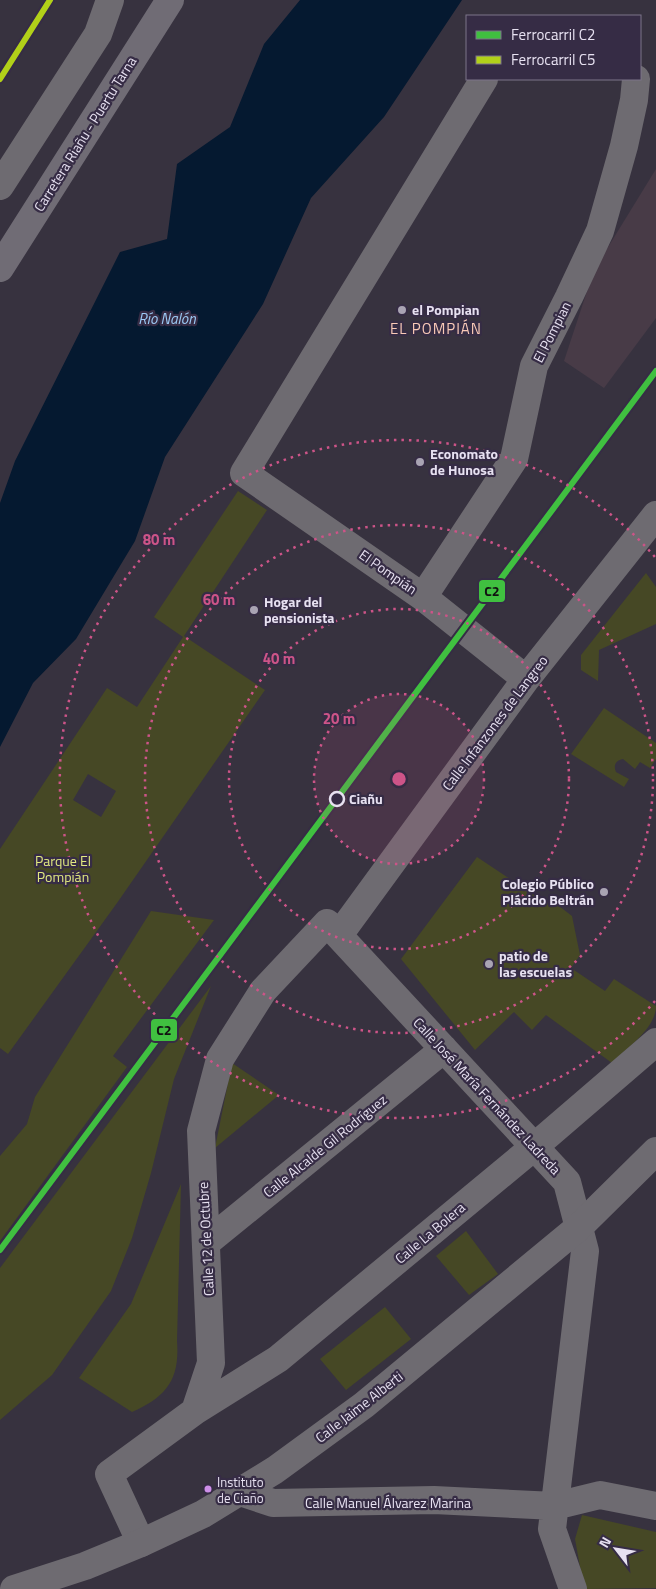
<svg xmlns="http://www.w3.org/2000/svg" width="656" height="1589" viewBox="0 0 656 1589" font-family="'Titillium Web',sans-serif">
<style>
.industrial{fill:#483b47}
.green{fill:#464825;fill-rule:evenodd}
.water{fill:#051930}
.lines{fill:none;stroke-linecap:round;stroke-linejoin:round}
.minor{stroke:#6e6b71;stroke-width:28}
.tertiary{stroke:#6e6b71;stroke-width:28}
.primary{stroke:#706c75;stroke-width:28}
.rail-1-casing{stroke:#362c45;stroke-width:10}
.rail-2-casing{stroke:#362c45;stroke-width:10}
.rail-1{stroke:#40c040;stroke-width:6}
.rail-2{stroke:#b2d019;stroke-width:6}
.ring{fill:none;stroke:#cd5488;stroke-width:2.5;stroke-dasharray:2.5 5}
.poi-dot{fill:#a9a4b3;stroke:#362c45;stroke-width:2}
.stop-dot{fill:#362c45;stroke:#e7e1f1;stroke-width:2.5}
.bus-dot{fill:#ce8fe9;stroke:#362c45;stroke-width:2}
.labels{text-anchor:middle;stroke-width:4.5;stroke-linejoin:round;paint-order:stroke}
.bus-label{font-size:13px;fill:#e7e1f1;stroke:#362c45;text-anchor:start}
.street-label{font-size:14px;fill:#e7e1f1;stroke:#362c45}
.poi-label{font-size:14px;font-weight:bold;fill:#e7e1f1;stroke:#362c45;text-anchor:start}
.stop-label{font-size:14px;font-weight:bold;fill:#e7e1f1;stroke:#362c45;text-anchor:start}
.park-label{font-size:14px;fill:#e2ea80;stroke:#362c45}
.water-label{font-size:15px;font-style:italic;fill:#9ccaf5;stroke:#362c45}
.neighbourhood-label{font-size:15px;letter-spacing:1px;fill:#f9c9b7;stroke:#362c45}
.centre{fill:#cd5488;stroke:#362c45;stroke-width:2.5}
.ring-label{font-size:15px;text-anchor:middle;font-weight:bold;fill:#cd5488;stroke:#362c45;stroke-width:4.5;stroke-linejoin:round;paint-order:stroke}
.line-badge{stroke:#362c45;stroke-width:2}
.pale-badge-label{font-size:14px;text-anchor:middle;font-weight:bold;fill:#111}
</style>
<rect width="100%" height="100%" fill="#37323f"/>
<path class="industrial" d="M656,169V318L604,388L564,361L594,270Z"/>
<path class="green" d="M238,491L267,510L184,636L265,690L117,903L8,1054L0,1048V849L107,688L137,707L183,637L154,617ZM88,774L116,791L101,817L73,800Z
M646,573L656,587V624L599,650L598,681L581,670V655Z
M604,708L656,743V759L650,768L640,762L635,769L623,759C616,760 613,765 616,772L629,779L624,787L571,754Z
M477,857L543,901L559,906L572,916L580,955L571,968L605,991L614,979L656,1006C656,1028 627,1048 612,1063L546,1015L532,1030L514,1012L475,1050L401,959Z
M151,911L214,920L113,1056L127,1067L0,1241V1156L27,1124L35,1097Z
M211,986L174,1079L151,1173L132,1238L111,1291L52,1375L0,1420V1268Z
M232,1063L279,1095L215,1148Z
M181,1184L177,1341C180,1380 166,1397 132,1412L79,1378L131,1304Z
M466,1231L498,1274L469,1295L436,1256Z
M385,1307L411,1339L346,1390L320,1359Z
M582,1515L656,1532V1588L584,1589L575,1539Z"/>
<path class="water" d="M300,0H462L384,117L311,198L263,304L165,457L135,541L76,639L33,683L0,747V503L15,461L120,252L167,239L177,164L230,127L264,44Z"/>
<g class="lines">
<path class="minor" d="M484,79L244,473L423,597L526,679
M0,186L98,34L110,0
M423,597L514,459L534,366L569,297L600,231L624,146L634,100L636,79
M339,935L526,679L656,515
M206,1243L444,1049
M195,1411L278,1359L534,1147L656,1042
M240,1492L273,1503L434,1500L555,1506L600,1495L656,1506
M141,1543L109,1474L195,1411L211,1363L201,1131L220,1059L263,991L327,923L567,1182L585,1251L552,1529L573,1589"/>
<path class="tertiary" d="M14,1589L85,1566L141,1543L203,1514L275,1470L364,1405L579,1227L656,1151"/>
<path class="primary" d="M0,268L170,0"/>
<g class="rail-1-casing">
<path id="rail-1" d="M0,1250L656,371"/>
</g>
<g class="rail-2-casing">
<path id="rail-2" d="M0,79L50,0"/>
</g>
<use href="#rail-1" class="rail-1"/>
<use href="#rail-2" class="rail-2"/>
</g>
<circle cx="399" cy="779" r="85" fill="#cd5488" fill-opacity=".12"/>
<g class="ring">
<circle cx="399" cy="779" r="85"/>
<circle cx="399" cy="779" r="170"/>
<circle cx="399" cy="779" r="254"/>
<path d="M655 1001A339 339 0 1 1 655 557"/>
</g>
<g class="poi-dot">
<circle cx="402" cy="310" r="5"/>
<circle cx="420" cy="462" r="5"/>
<circle cx="254" cy="610" r="5"/>
<circle cx="604" cy="892" r="5"/>
<circle cx="489" cy="964" r="5"/>
</g>
<circle class="stop-dot" cx="337" cy="799" r="7"/>
<circle class="bus-dot" cx="208" cy="1489" r="4.5"/>
<g class="labels">
<g class="bus-label">
<text x="217" y="1487">Instituto<tspan x="217" dy="16">de Ciaño</tspan></text>
</g>
<g class="street-label">
<text transform="translate(85 134) rotate(-58)" y="5">Carretera Riañu - Puertu Tarna</text>
<text transform="translate(552 332) rotate(-63)" y="5">El Pompian</text>
<text transform="translate(388 572) rotate(35)" y="5">El Pompián</text>
<text transform="translate(495 723) rotate(-53)" y="5">Calle Infanzones de Langreo</text>
<text transform="translate(487 1096) rotate(47)" y="5">Calle José María Fernández Ladreda</text>
<text transform="translate(325 1146) rotate(-39)" y="5">Calle Alcalde Gil Rodríguez</text>
<text transform="translate(430 1233) rotate(-40)" y="5">Calle La Bolera</text>
<text transform="translate(206 1239) rotate(-93)" y="5">Calle 12 de Octubre</text>
<text transform="translate(359 1407) rotate(-38)" y="5">Calle Jaime Alberti</text>
<text x="388" y="1508">Calle Manuel Álvarez Marina</text>
</g>
<g class="poi-label">
<text x="412" y="315">el Pompian</text>
<text x="430" y="459">Economato<tspan x="430" dy="16">de Hunosa</tspan></text>
<text x="264" y="607">Hogar del<tspan x="264" dy="16">pensionista</tspan></text>
<text x="594" y="889" text-anchor="end">Colegio Público<tspan x="594" dy="16">Plácido Beltrán</tspan></text>
<text x="499" y="961">patio de<tspan x="499" dy="16">las escuelas</tspan></text>
</g>
<g class="stop-label">
<text x="349" y="804">Ciañu</text>
</g>
<g class="park-label">
<text x="63" y="866">Parque El<tspan x="63" dy="16">Pompián</tspan></text>
</g>
<g class="water-label">
<text x="167" y="324">Río Nalón</text>
</g>
<g class="neighbourhood-label">
<text x="436" y="334">EL POMPIÁN</text>
</g>
</g>
<circle cx="399" cy="779" r="8" class="centre"/>
<g class="ring-label">
<text x="159" y="545">80 m</text>
<text x="219" y="605">60 m</text>
<text x="279" y="664">40 m</text>
<text x="339" y="724">20 m</text>
</g>
<g class="line-badge">
<rect x="478" y="579" width="28" height="24" rx="5" fill="#40c040"/>
<rect x="150" y="1018" width="28" height="24" rx="5" fill="#40c040"/>
</g>
<g class="pale-badge-label">
<text x="492" y="596">C2</text>
<text x="164" y="1035">C2</text>
</g>
<rect x="466" y="15" width="175" height="65" fill="#362c45" stroke="#7d748a"/>
<rect x="476" y="31" width="25" height="8" fill="#40c040" stroke="#7d748a"/>
<text x="511" y="40" font-size="15" fill="#e7e1f1">Ferrocarril C2</text>
<rect x="476" y="56" width="25" height="8" fill="#b2d019" stroke="#7d748a"/>
<text x="511" y="65" font-size="15" fill="#e7e1f1">Ferrocarril C5</text>
<g transform="translate(616 1549) rotate(301)" stroke="#362c45" stroke-width="4" paint-order="stroke">
<path d="M0-4L9 19L0 12L-9 19Z" fill="#e7e1f1"/>
<text y="-8" font-size="14" font-weight="bold" text-anchor="middle" fill="#e7e1f1">N</text>
</g>
</svg>
